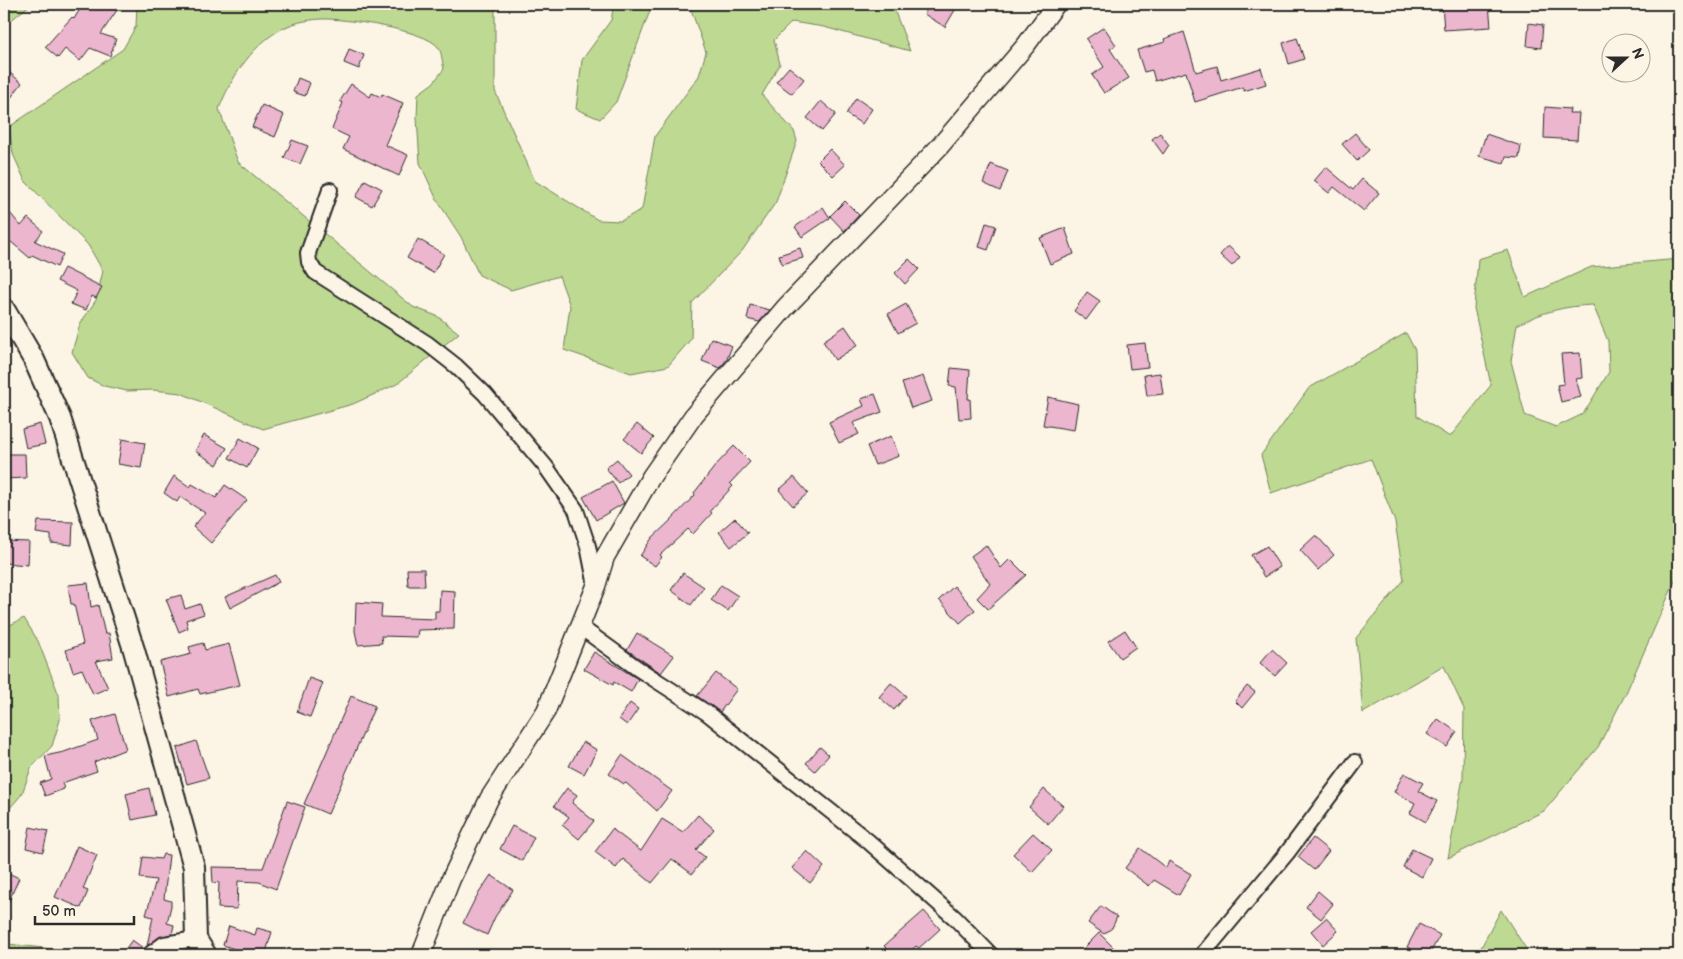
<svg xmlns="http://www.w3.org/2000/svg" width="1683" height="959" viewBox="0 0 1683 959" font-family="'Balsamiq Sans',sans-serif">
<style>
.green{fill:#bed991;stroke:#74825e;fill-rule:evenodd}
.building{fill:#ecb6cf;stroke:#2b2b2b}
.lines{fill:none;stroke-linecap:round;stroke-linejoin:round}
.minor-casing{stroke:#2b2b2b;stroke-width:18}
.tertiary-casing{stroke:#2b2b2b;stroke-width:21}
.secondary-casing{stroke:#2b2b2b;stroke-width:24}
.minor{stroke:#fcf5e5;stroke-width:14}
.tertiary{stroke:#fcf5e5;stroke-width:18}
.secondary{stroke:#fcf5e5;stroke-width:20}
</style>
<rect width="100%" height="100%" fill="#fcf5e5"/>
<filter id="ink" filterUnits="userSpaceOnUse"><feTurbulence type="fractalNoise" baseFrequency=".02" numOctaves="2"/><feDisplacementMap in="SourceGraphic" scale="10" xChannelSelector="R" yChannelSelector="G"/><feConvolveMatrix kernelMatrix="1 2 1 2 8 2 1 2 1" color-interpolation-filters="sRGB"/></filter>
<g filter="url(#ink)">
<path class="green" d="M4,4H31L4,26Z
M137,4H495V91L535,181L598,220L621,221L642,209L655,136L699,76L706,52L689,4H892L910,51L824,27L792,22L774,40L780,64L762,95L794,131L797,141L776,202L742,251L692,303L691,339L668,366L631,373L564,350L570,306L559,276L511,290L479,275L461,237L437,200L420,163L417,118L418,94L433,83L444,69C442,62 442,52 438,47C426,30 343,18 321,19C306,20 291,23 278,31C250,48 230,80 219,109L238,162L413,307L437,316L459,333L397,384L353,404L263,429L181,393L153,390L127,391L104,386L88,378L72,352L80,324L96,300L103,271L88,245L25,181L13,154L9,127L123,49L136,26Z
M614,4H655L651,8L616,102L600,119L576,109L582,60L611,20Z
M1508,250L1525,297L1591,267L1679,259V572L1626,693L1598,747L1544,811L1448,858L1463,778L1464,709L1444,666L1363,713L1356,638L1404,580L1395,522L1371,459L1271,493L1261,455L1309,388L1406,333L1415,350L1417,416L1450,437L1491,385L1474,308L1478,259ZM1593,305L1608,341L1609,372L1583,414L1556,427L1525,415L1511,361L1517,325C1542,312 1564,306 1593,305Z
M24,618L38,641L59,695L60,720L52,746L31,768L22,794L4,815V628Z
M1501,910L1530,955H1477Z
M4,941L8,944L88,953L89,955H4Z"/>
<path class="building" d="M83,4H109L117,10L101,34L116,39L110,56L90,48L80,61L65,49L58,58L45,47L72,17L74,19Z
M931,4H945L955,10L945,27L924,14Z
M1442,4H1489L1491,27L1444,30Z
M1529,23L1543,25L1541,48L1527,46Z
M1104,27L1116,45L1110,49L1129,78L1104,93L1092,75L1104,67L1086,39Z
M1184,32L1196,72L1217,66L1221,80L1261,68L1266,84L1244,91L1243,87L1195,102L1186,72L1155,81L1152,70L1144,72L1137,50L1165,42L1164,39Z
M1297,38L1304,59L1289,64L1283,43Z
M349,49L364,55L359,69L344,63Z
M789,67L804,79L792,94L776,82Z
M4,68L22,83L4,107Z
M298,78L310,83L305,96L293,92Z
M351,84L370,97L372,93L381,97L382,94L403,103L385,145L408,155L399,176L343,149L349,137L332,129L343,103L340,101Z
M856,98L872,109L862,124L846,114Z
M821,101L836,114L822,131L807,118Z
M262,105L284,115L275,137L252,127Z
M1545,107L1570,109L1569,113H1579L1577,140L1544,138Z
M1160,133L1169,145L1163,154L1152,139Z
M1355,133L1369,150L1357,161L1342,144Z
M1486,134L1521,146L1519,158L1506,157L1504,163L1479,156Z
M292,140L308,146L300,164L284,158Z
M830,149L845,165L833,176L818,161Z
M991,164L1008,171L1000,191L983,183Z
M1326,167L1353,190L1362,179L1379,193L1364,211L1334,187L1329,193L1314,181Z
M365,180L382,189L372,206L356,197Z
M845,201L859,215L844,231L830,216Z
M4,206L21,226L28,218L43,231L35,241L63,254L57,267L32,255L30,258L4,236Z
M823,207L830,218L802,237L795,227Z
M986,223L996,226L988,250L979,247Z
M1065,228L1074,254L1050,264L1040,238Z
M418,239L444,254L433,273L407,258Z
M1228,246L1240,257L1232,266L1220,255Z
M800,248L803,258L782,264L779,255Z
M909,259L919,269L905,284L895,273Z
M64,268L102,287L96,298L92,296L86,310L71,304L77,291L57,281Z
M1087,292L1100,301L1086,320L1074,311Z
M906,304L916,323L898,333L888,314Z
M750,305L770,310L759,322L747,319Z
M845,326L858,345L835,360L823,341Z
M711,338L732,346L727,359L720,368L702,361Z
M1145,343L1148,367L1130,369L1127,345Z
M1580,353L1582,378L1576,379L1581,397L1561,402L1557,385L1564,384L1561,354Z
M951,368L970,370L968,399H970L971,418L959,419L956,387L949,386Z
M1160,373L1163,394L1147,396L1144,375Z
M923,376L932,401L911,408L902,383Z
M875,394L882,412L853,423L859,434L839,443L829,422L864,406L861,399Z
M1048,397L1078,404L1074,430L1043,425Z
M40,424L45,444L26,448L22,429Z
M637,424L654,438L641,453L624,439Z
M204,435L227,448L217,465L195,451Z
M891,436L899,456L875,465L867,446Z
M240,438L258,448L247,468L229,458Z
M122,439L145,443L141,468L118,464Z
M734,446L750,462L730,483L733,486L710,511L712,513L693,534L688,529L660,555L662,557L655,566L640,556L652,538L668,523L695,495L694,493L716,465Z
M4,454H25L26,478L4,479Z
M617,459L629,474L618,483L606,468Z
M174,476L190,487L192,484L216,498L225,485L247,500L211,543L193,527L205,513L180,497L177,502L164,493Z
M794,477L808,493L793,506L779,490Z
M612,481L624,503L596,520L583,497Z
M735,518L748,533L731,547L719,532Z
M38,521L73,522L72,545L51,543V535L36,533Z
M1316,535L1334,555L1318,570L1300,550Z
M4,541L29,542L28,565L4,563Z
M986,545L1001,568L1010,559L1026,575L988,609L977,598L990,584L971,556Z
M1267,546L1280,567L1264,577L1251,555Z
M407,569H424L425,586H408Z
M683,573L704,587L691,605L671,590Z
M275,575L279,582L230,608L225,597Z
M88,583L91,607L98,605L105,634L109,633L113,658L96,661L108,688L93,694L82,669L73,672L66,650L83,644L74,604H71L68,585Z
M721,585L738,596L728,611L711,600Z
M954,586L975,610L960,623L939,600Z
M440,590L455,591L454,629L418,630L417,637L381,636L382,643L358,645L355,631L356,602L382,604L381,617L435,619V611H439Z
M181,595L185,609L200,604L204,614L186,620L188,628L179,632L166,599Z
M1125,630L1136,647L1120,658L1108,641Z
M637,633L674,656L661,673L627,650Z
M203,643L205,650L229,644L240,685L200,694L198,689L169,697L160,662L191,654L189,647Z
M1272,649L1287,663L1275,676L1260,663Z
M594,652L638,679L631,692L614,682L613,685L584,669Z
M716,673L737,689L720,712L697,696Z
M309,678L323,683L310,717L297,712Z
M891,683L906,696L894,710L879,697Z
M1247,686L1255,692L1242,708L1235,701Z
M351,696L375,706L328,814L304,804Z
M630,703L638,709L627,725L619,719Z
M115,714L126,749L94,762L97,771L62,783L64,789L45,796L40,783L51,779L45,756L64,752L98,740L92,721Z
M1438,719L1457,732L1447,747L1427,734Z
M196,741L209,778L187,784L177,748Z
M583,742L597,750L584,774L569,766Z
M820,747L829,755L815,771L806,763Z
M622,755L672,791L657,811L626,783L624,784L609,774Z
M1404,773L1423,783L1418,791L1437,801L1426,822L1410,813L1415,803L1394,792Z
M149,788L155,815L132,820L126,794Z
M567,788L577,795L572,803L594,821L579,839L562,825L569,817L554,806Z
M1044,789L1063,806L1048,824L1029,807Z
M287,801L305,807L276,889L259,882L238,881L237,909L218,908L219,882L213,883L212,867L263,868Z
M698,815L714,829L696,850L705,857L692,874L672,859L652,883L623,859L616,868L595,852L612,829L641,851L662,819L683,832Z
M512,826L534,837L522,861L500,849Z
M30,827L48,831L43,852L26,848Z
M1033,833L1052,850L1032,872L1013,854Z
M1313,838L1329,851L1314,870L1298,857Z
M77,846L97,855L83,889L88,891L81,908L55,897Z
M1140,848L1166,868L1169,861L1191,874L1179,895L1154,880L1149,886L1125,868Z
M1412,849L1431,858L1422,877L1403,867Z
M807,851L824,867L810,883L792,868Z
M163,854L169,855L164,899L171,901V906L167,923L174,925L172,934L159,937L147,946L153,917L146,915L156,880L140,878L143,857L161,859Z
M4,871L19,878L4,912Z
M491,875L513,890L495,917L487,935L463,923L475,899Z
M1318,891L1333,904L1321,919L1306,907Z
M1101,906L1117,917L1112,928L1104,934L1088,923Z
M924,911L940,929L919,948L916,946L906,955H893L884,946Z
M1326,918L1338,931L1323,945L1311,931Z
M1419,924L1440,935L1429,955H1423L1407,947Z
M229,926L255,935L257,928L272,932L265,955H246V953L223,945Z
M1099,933L1116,950L1112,955H1088L1083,949Z
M132,940L143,948L140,955H121Z"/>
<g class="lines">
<g class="minor-casing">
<path id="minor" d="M330,190L308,253L309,262L315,272L428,344L456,366L485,394L546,467L576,510L588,546L596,586
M579,626L637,668L707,713L868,841L955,918L991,955
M149,955L164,944L196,939
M1202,955L1287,853L1355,762"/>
</g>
<g class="tertiary-casing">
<path id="tertiary" d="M421,955L451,879L489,799L546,711L596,586L605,557L651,477L694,415L785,308L940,146L1026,45L1056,4"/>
</g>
<g class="secondary-casing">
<path id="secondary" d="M4,309L34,360L60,418L134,650L194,867L196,939L206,955"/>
</g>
<use href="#minor" class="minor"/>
<use href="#tertiary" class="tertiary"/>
<use href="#secondary" class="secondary"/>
</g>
</g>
<rect width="1683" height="959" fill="none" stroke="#fcf5e5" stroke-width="20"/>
<rect x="10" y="10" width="1663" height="939" fill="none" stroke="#2b2b2b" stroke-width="2" filter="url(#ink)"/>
<g transform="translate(1626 58) rotate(69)"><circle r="24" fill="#fcf5e5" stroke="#a8a49b"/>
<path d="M0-4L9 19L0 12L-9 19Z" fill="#2b2b2b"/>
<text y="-8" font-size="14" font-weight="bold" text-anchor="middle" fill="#2b2b2b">N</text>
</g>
<path d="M35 916v8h99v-8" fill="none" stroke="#2b2b2b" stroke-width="2.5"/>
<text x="42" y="916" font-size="15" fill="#2b2b2b" stroke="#fcf5e5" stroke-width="4" paint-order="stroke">50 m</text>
</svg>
